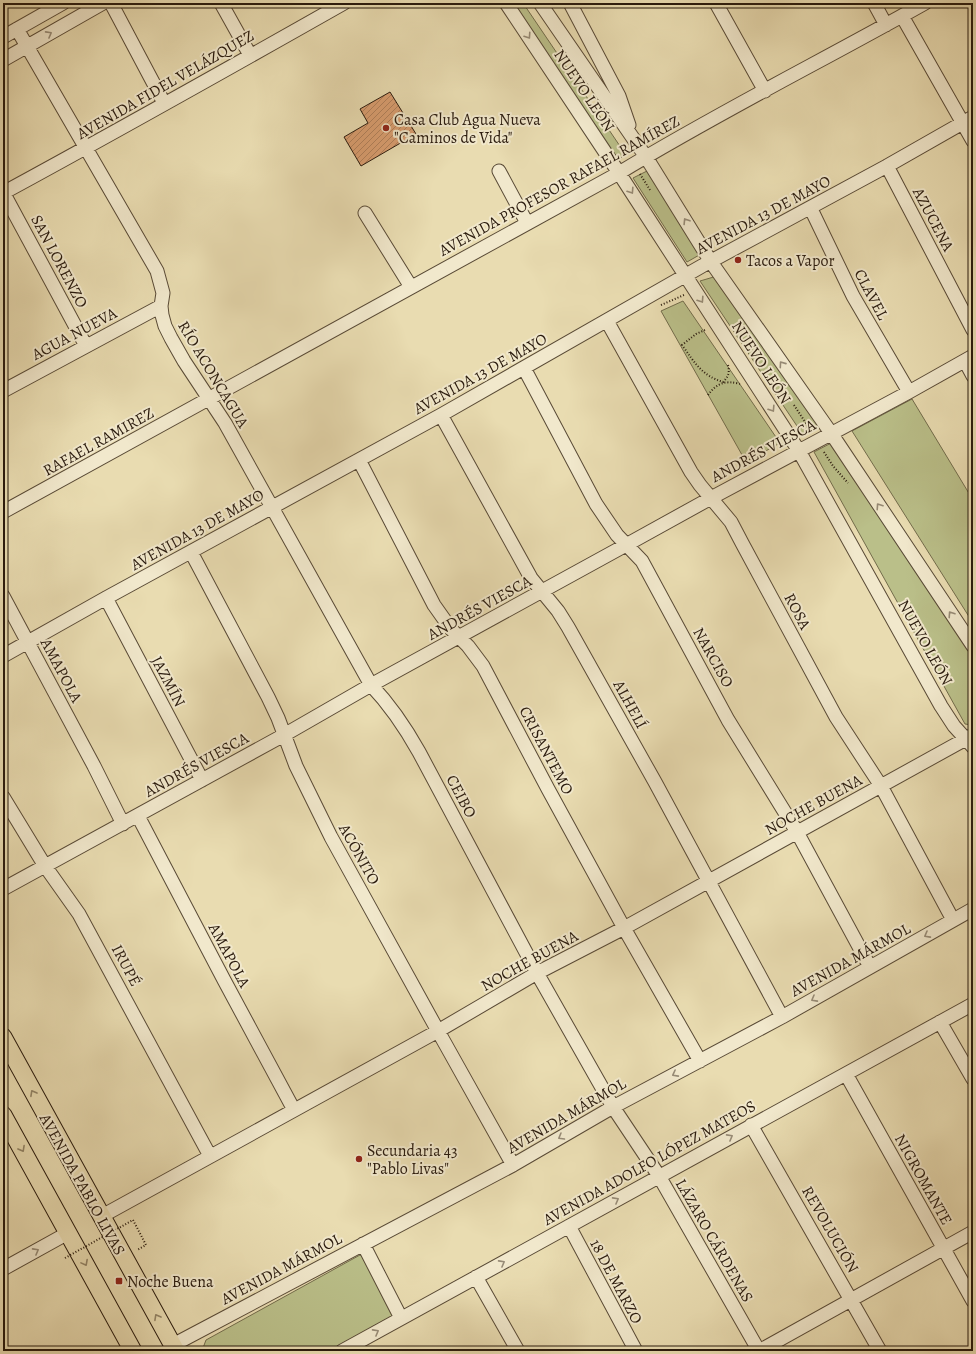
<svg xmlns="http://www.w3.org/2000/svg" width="976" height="1354" viewBox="0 0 976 1354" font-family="Alegreya,serif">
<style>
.park{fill:#babf89;stroke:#726c4b}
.building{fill:url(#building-hatch);stroke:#291a0d}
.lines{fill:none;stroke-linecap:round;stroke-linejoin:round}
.minor-casing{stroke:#594a36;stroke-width:15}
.major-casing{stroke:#291a0d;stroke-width:19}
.path{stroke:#291a0d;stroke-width:2;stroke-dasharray:1 2;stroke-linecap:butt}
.minor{stroke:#f1e8cc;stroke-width:13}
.major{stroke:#e9dcb1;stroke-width:17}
.path-bridge{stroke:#291a0d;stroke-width:2;stroke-dasharray:1 2;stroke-linecap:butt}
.oneway{stroke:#978b76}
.oneway2{stroke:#938567}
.poi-dot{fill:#8f2418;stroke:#f1e8cc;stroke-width:1.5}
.labels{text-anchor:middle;stroke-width:4;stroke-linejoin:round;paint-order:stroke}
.street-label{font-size:16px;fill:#291a0d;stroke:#f1e8cc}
.poi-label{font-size:16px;fill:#291a0d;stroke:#f1e8cc;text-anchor:start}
</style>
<defs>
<pattern id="building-hatch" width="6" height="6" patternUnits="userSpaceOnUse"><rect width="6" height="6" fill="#da9e70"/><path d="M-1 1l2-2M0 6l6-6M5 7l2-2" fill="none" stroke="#b1805a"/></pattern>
</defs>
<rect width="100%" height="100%" fill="#e9dcb1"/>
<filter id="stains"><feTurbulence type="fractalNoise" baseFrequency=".005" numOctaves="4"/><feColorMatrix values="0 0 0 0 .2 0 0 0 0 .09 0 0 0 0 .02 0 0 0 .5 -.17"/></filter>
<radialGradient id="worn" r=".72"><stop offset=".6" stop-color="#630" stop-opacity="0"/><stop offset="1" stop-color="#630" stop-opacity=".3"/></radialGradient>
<path class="park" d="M511,3H523L626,155L615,161Z
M647,171L701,254L687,262L633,178Z
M717,276L823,426L803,435L700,281Z
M683,301L780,443L746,462L661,311Z
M912,399L973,500V623L852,431Z
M835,441L973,653V724L972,725L965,724L814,452Z
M360,1255L367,1259L393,1310L392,1316L329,1351H205L203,1348L206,1340Z"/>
<path class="building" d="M390,92L416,134L361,166L344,137L368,123L360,109Z"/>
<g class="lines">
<g class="minor-casing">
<path id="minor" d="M111,3L164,103
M221,3L250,55
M506,3L619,173L799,451L941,706L954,726L973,747
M540,3L646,157L711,262L831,433L973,646
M570,3L619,96L629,125
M716,3L765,91
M874,3L886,25
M902,16L973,141
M17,29L157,271L163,293L161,306L162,315L165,326L171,338L184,361L225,423L371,685C391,706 405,727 419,752L537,973L613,1107L659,1176L759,1351
M3,37L63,3
M3,60L103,3
M887,166L973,330
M499,171L527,223
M3,192L86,346
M3,193C117,131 231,67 344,3
M811,209L853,296L909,392
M365,213L411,287
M607,321L691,472L700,485L731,522L742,543L836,717L881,786L953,920
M965,361L973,376
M524,368L596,504L617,535L642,561L728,720L797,832L870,967
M3,391L161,306
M441,415L531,578L558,611L568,627L655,782L782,1017
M359,460L434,605L451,629L468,646L483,666L548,789L624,928L700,1061
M3,512L619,173C719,112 824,60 925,3
M191,552L268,697L278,718L296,766L331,837L438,1031L513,1165
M3,596L94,766L123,824
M106,598L202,780
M3,656L106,598L441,415L702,266L887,166L973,117
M3,797L45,866L79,914L210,1156
M138,816L224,980L294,1110
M3,889L284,735L371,685L626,545L711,498L909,392L973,356
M940,1022L973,1079
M846,1074L973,1301
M751,1125L880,1351
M102,1216L438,1031L537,973L624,928L973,735
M569,1226L636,1351
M363,1244L401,1318
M3,1269L68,1233
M476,1277L518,1351
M173,1345L513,1165L613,1107L782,1017L973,909
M342,1351L973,1004
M759,1351L973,1232"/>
</g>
<g class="major-casing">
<path id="major" d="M3,1037L176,1351
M3,1115L133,1351"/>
</g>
<path class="path" d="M640,174L650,190
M661,305L684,295
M705,330L696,334L682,345C695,363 701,375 723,382C728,377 730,373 728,365
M708,395C717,383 725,380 740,384
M794,405L811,431
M824,452L833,466L848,483
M752,462L748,455L777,438
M133,1220L146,1245L137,1250"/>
<use href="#minor" class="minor"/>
<use href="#major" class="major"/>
<path class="path-bridge" d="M65,1258L133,1220"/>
</g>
<defs><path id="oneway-chevron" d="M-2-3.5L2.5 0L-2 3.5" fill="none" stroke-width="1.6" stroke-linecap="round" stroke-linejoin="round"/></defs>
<g class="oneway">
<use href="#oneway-chevron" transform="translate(49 34) rotate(-29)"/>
<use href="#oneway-chevron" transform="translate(528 36) rotate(56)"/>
<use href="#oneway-chevron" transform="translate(631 191) rotate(57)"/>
<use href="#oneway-chevron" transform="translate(686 221) rotate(-122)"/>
<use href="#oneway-chevron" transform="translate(701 300) rotate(57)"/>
<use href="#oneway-chevron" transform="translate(782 364) rotate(-125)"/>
<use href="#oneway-chevron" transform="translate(772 409) rotate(57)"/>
<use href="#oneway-chevron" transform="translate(879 506) rotate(-124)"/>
<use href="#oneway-chevron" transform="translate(951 614) rotate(-124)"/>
<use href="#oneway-chevron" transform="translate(927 935) rotate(151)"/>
<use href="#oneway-chevron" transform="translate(814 999) rotate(151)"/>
<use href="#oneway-chevron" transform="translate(675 1074) rotate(152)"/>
<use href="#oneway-chevron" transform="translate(561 1137) rotate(150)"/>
<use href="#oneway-chevron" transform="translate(730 1137) rotate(-29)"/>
<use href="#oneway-chevron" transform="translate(616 1200) rotate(-29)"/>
<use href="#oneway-chevron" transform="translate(36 1251) rotate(-29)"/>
<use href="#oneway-chevron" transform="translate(502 1263) rotate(-29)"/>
<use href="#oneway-chevron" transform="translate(376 1332) rotate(-29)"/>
</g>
<g class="oneway2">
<use href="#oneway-chevron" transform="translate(33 1093) rotate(-119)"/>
<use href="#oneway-chevron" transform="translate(22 1149) rotate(61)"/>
<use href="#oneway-chevron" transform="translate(85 1263) rotate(62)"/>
<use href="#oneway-chevron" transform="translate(157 1317) rotate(-119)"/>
</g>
<g class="poi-dot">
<circle cx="386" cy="128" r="4"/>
<circle cx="738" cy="260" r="4"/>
<circle cx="359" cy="1159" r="4"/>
<rect x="115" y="1277" width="8" height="8" rx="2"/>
</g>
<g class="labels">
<g class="street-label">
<text transform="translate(165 84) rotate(-30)" y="6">AVENIDA FIDEL VELÁZQUEZ</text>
<text transform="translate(585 90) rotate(56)" y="6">NUEVO LEÓN</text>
<text transform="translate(559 185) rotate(-29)" y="6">AVENIDA PROFESOR RAFAEL RAMÍREZ</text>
<text transform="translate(763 214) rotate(-28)" y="6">AVENIDA 13 DE MAYO</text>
<text transform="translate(934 219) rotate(62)" y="6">AZUCENA</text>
<text transform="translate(60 261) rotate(62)" y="6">SAN LORENZO</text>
<text transform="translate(872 294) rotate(62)" y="6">CLAVEL</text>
<text transform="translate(74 333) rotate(-28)" y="6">AGUA NUEVA</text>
<text transform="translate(762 362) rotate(57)" y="6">NUEVO LEÓN</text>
<text transform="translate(480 373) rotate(-29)" y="6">AVENIDA 13 DE MAYO</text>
<text transform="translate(214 374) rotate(59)" y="6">RÍO ACONCAGUA</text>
<text transform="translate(98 441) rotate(-29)" y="6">RAFAEL RAMIREZ</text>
<text transform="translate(763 450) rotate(-28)" y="6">ANDRÉS VIESCA</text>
<text transform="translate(197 529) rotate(-29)" y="6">AVENIDA 13 DE MAYO</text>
<text transform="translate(479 607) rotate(-29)" y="6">ANDRÉS VIESCA</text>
<text transform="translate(798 611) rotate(62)" y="6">ROSA</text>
<text transform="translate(926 642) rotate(61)" y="6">NUEVO LEÓN</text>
<text transform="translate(714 657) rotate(61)" y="6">NARCISO</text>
<text transform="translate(62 670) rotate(62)" y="6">AMAPOLA</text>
<text transform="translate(169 681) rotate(62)" y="6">JAZMÍN</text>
<text transform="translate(631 704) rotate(61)" y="6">ALHELÍ</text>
<text transform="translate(547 750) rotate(62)" y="6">CRISANTEMO</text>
<text transform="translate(196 764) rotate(-29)" y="6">ANDRÉS VIESCA</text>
<text transform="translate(462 796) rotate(62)" y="6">CEIBO</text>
<text transform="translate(813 804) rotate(-29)" y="6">NOCHE BUENA</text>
<text transform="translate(360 854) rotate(61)" y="6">ACÓNITO</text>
<text transform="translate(230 955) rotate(62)" y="6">AMAPOLA</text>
<text transform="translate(850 959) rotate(-29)" y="6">AVENIDA MÁRMOL</text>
<text transform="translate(529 960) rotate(-29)" y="6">NOCHE BUENA</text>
<text transform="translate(127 965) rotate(62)" y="6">IRUPÉ</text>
<text transform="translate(566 1115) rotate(-30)" y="6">AVENIDA MÁRMOL</text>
<text transform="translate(649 1162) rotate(-29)" y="6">AVENIDA ADOLFO LÓPEZ MATEOS</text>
<text transform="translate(924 1179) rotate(61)" y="6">NIGROMANTE</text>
<text transform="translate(83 1184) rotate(61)" y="6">AVENIDA PABLO LIVAS</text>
<text transform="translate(831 1229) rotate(60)" y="6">REVOLUCIÓN</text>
<text transform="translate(715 1240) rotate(60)" y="6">LÁZARO CÁRDENAS</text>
<text transform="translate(281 1268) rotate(-28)" y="6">AVENIDA MÁRMOL</text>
<text transform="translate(617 1281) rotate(62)" y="6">18 DE MARZO</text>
</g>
<g class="poi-label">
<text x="394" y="125">Casa Club Agua Nueva<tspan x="394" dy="18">"Caminos de Vida"</tspan></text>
<text x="746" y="266">Tacos a Vapor</text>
<text x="367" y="1156">Secundaria 43<tspan x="367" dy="18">"Pablo Livas"</tspan></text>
<text x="127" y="1287">Noche Buena</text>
</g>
</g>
<rect width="976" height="1354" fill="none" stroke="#e9dcb1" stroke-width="16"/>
<rect x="4" y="4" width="968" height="1346" fill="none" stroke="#291a0d" stroke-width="2"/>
<rect x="8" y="8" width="960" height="1338" fill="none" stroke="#291a0d"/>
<rect width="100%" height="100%" filter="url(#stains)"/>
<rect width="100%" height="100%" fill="url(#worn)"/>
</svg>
